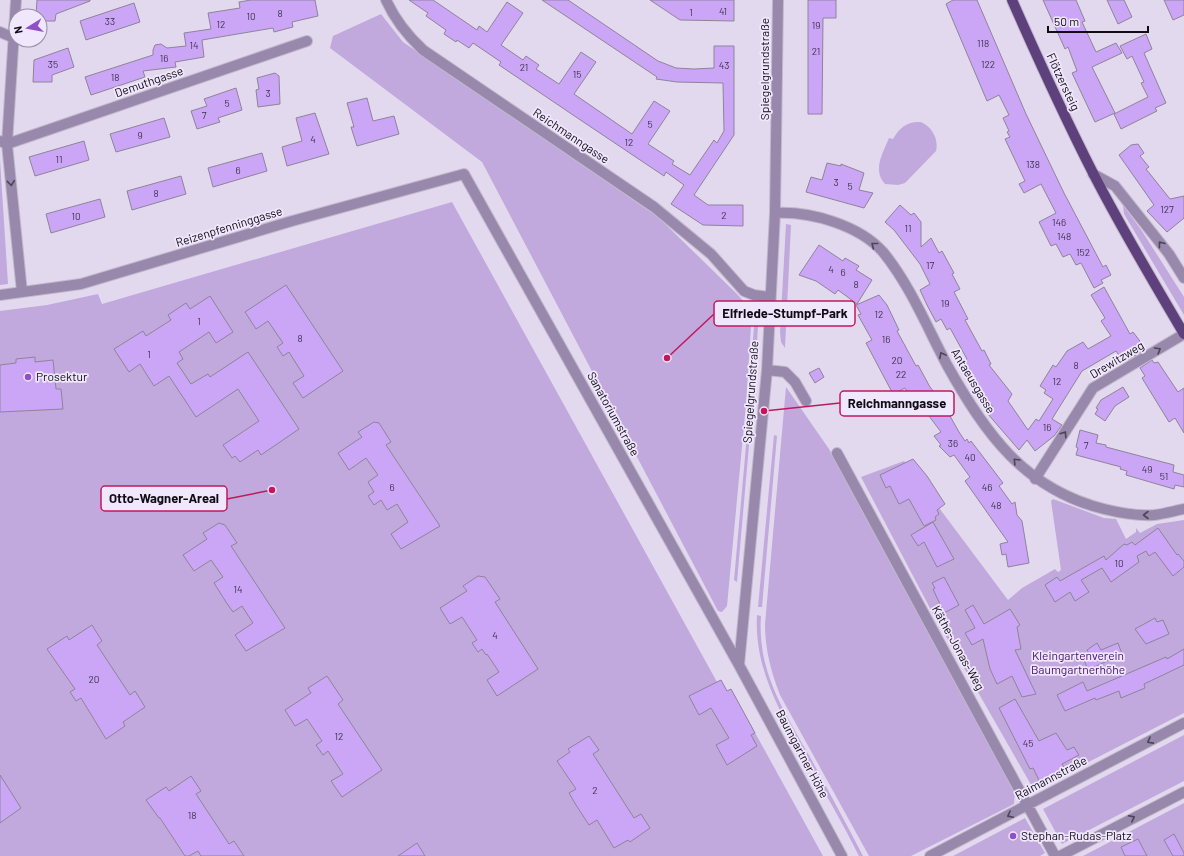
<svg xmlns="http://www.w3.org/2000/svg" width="1184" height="856" viewBox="0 0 1184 856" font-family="Barlow,sans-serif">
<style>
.green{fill:#c1a9dd}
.building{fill:#cba6f6;stroke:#8d8498}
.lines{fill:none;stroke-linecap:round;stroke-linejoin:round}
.minor-casing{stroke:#c1b8cc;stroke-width:12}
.major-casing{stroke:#c1b8cc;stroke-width:12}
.minor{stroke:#9888ab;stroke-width:10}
.major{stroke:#5e417c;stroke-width:10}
.oneway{stroke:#4d4458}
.poi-dot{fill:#8e51c7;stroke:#f0e7fd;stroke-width:1.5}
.labels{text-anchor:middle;stroke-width:3.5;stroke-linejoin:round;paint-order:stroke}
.number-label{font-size:10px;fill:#3f324c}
.street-label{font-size:12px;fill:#100c14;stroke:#f0e7fd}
.poi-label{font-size:12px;fill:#100c14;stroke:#f0e7fd;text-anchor:start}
.park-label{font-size:12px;fill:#450e6c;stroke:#f0e7fd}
.leader{fill:none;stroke:#c2185b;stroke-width:1.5}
.callout-dot{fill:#c2185b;stroke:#f0e7fd;stroke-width:1.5}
.callout{fill:#f0e7fd;stroke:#c2185b;stroke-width:1.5}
.callout-label{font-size:13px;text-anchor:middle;font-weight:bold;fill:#100c14}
</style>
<rect width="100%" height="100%" fill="#e3d9ef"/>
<path class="green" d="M381,14L403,42L658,217L737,294L752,311L746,404L727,606L722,612L718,611L482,162L330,48L333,36Z
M921,122C932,127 939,139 936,151L905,183L898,185L885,184C872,170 883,153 889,138L893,139C899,128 907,121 921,122Z
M0,160L8,284L0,285Z
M452,202L717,682L721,680L727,691L731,689L823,856H0V311L47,305L98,294L102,304Z
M1123,205L1142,231L1184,297V315L1124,214Z
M786,224L791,225L785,348L781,342L780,332Z
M754,326H758L754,393L749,391Z
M786,387L829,449L1015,791L1014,804L911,856H869L780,695C771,672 765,649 765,624Z
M753,400L737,582L734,580L750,401Z
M774,435L777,436L762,607H758Z
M904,461L1008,600L1022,588L1055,569L1058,572L1061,570L1051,501L1053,499L1104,518L1116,519L1126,539L1136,532V528L1140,533L1157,524L1184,520V713L1034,790L932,612L861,477Z
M757,615L761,616C757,671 784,711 810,757C828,790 846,823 863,856H859C842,822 823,790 805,757C780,712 754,668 757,615Z
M1184,735V781L1062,844L1043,809Z
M1184,803V856H1083Z
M1025,818L1045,853L1040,856H953Z"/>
<path class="building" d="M37,0H90V1L56,14L55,21H40V16H36Z
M251,0H315L318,16L292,22L293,27L274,32L273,28L202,40L204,57L175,62L176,67L143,71L145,77L91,95L85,77L153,55V50L155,45L161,44L167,48L186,46L184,33L211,29L208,13L240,8L239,2Z
M409,0H433L477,30L479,26L487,32L507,2L523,13L501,45L523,60L526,56L539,65L536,69L559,84L581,52L596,62L574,94L632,134L654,101L670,111L648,144L674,161L672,164L690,175L714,140L717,143L724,131L723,83L677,82L656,79L657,77L542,0H568L658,61L676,68L694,69L714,68V46H734V135L694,195L708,205H743V226L703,225L671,204L684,185L666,172L664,176L573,115L499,65L501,62L473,43L469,48L457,40L456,42L444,34L446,30L426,16L428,13Z
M650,0H734V21L680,20Z
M808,0H836V18H823L822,114H808Z
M953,0H977L1026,114L1064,193L1103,267L1106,265L1111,275L1101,280L1103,283L1094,288L1081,263L1076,265L1070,254L1063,257L1056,244L1051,246L1039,222L1056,213L1041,184L1024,193L1019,184L1025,181L1005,139L1010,137L1007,132L1009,131L1003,118L1009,115L999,95L987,101L946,4Z
M1043,0H1076L1085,21L1082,22L1096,52L1116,43L1122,53L1092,67L1115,113L1095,122L1072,73L1077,71L1068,47L1065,49Z
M1107,0H1124L1132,17L1118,24Z
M1164,0H1184V15L1173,20Z
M134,3L140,22L86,40L80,21Z
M1146,34L1152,49L1144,53L1166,103L1155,108L1157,111L1121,129L1114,114L1148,97L1141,83L1144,82L1132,56L1127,59L1120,46Z
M68,48L74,67L52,75V82H33L34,60Z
M275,73L279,76L280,104L258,107L256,90L259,89L257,78Z
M236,88L242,110L218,118L220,122L197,129L191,111L207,106L204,99Z
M367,98L373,121L394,116L399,134L357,146L351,127H354L347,103Z
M315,113L329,154L287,166L282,147L302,141L296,118Z
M164,118L170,137L116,152L110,134Z
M84,141L89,160L35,176L29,157Z
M1138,144L1144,153L1140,156L1149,167L1146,169L1170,199L1184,196V218L1167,232L1147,211L1154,205L1119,155L1131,145Z
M262,153L267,171L213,187L208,168Z
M827,163L841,166V164L864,173L859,190L873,193L864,208L806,192L811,177L822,180Z
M181,176L186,194L132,210L127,191Z
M100,199L105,217L51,233L46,214Z
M900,205L911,215L914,213L921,222V247L931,238L939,253L942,251L954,273L952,274L960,289L954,292L968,319L965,320L982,351L984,350L991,364L989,365L1012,394L1008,401L1028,430L1036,419L1039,421L1053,399L1044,393L1046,390L1040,386L1053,365L1056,367L1067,351L1083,342L1088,349L1111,336L1101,321L1105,318L1091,295L1104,287L1130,334L1133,332L1146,349L1128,360L1124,354L1120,357L1116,351L1082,371L1052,419L1062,425L1054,436L1035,451L1027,440L1019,450L987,413L993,407L975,384L963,361L967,359L950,328L947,330L941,319L936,322L927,305L920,290L930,284L920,264L894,230L885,222Z
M819,245L843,261L845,258L859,266L856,270L872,280L857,304L838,290L835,294L816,281L799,275Z
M286,285L343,371L303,398L293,383L304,376L289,352L283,356L277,347L283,343L268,321L256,329L245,312Z
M879,295L887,305L899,330L897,331L916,366L918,365L930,387L947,408L946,409L959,432L965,441L967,439L969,443L971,441L1003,483L999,486L1012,504L1015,502L1017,515L1022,521L1029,563L1008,567L1006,554L1002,555L1000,544L1008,542L965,481L970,477L954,455L950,457L939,446L941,445L934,436L941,432L926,412L921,415L905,388L893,394L866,343L872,340L858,315L861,314L856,305Z
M210,296L233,332L216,343L209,332L179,352L183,359L177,363L191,384L208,374L210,377L248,352L299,429L261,455L258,450L240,462L235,456L232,458L223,445L259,421L238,389L196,417L169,376L154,386L140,364L129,372L114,349L143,331L146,336L171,320L168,315L186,303L190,309Z
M35,357V362L53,360L56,389H61L63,409L0,412V365L16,363V359Z
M1152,360L1154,363L1158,362L1178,392L1184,388V433L1175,418L1169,422L1142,378L1145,376L1140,368Z
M819,368L824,377L815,383L809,373Z
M1123,387L1129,397L1115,406L1105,421L1095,414L1098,409L1096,408L1101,400Z
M374,422L379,423L391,442L386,445L440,526L401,549L391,534L408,522L397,504L387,510L381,500L374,505L368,496L374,492L368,482L378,475L366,458L349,470L338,453L362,437L358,432Z
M1080,430L1098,435L1096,443L1106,445V447L1174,465L1173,472L1184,475V487L1175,485L1174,489L1126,475L1127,471L1120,469L1121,467L1076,455L1078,448L1076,447Z
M913,459L927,476L945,504L937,510L939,514L935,517L936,520L924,526L909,499L899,504L890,486L886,488L880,475Z
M933,522L954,559L937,567L924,542L918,546L911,535Z
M219,523L225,525L237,543L231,546L285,628L246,651L235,635L253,623L242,606L233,612L226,602L214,583L223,577L211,560L194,571L183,555L207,539L203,533Z
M1158,528L1177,555L1178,554L1184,561V567L1173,576L1155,552L1149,556L1146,551L1137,556L1139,562L1111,582L1102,568L1081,580L1089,592L1075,601L1070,592L1055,602L1045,585L1057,577L1060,581L1104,556L1106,560L1124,544L1127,545L1132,542L1135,545Z
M478,576L485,577L500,599L495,602L538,669L497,696L487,680L499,672L487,654L486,655L482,649L478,652L472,643L477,640L462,617L450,624L440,608L467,591L463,586Z
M944,577L959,605L944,613L933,589L935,588L932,583Z
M973,605L984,624L1010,609L1020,625L1017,627L1021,649L1015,650L1036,694L1022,697L1012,676L997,684L990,669L983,639L972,645L965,633L975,628L965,610Z
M1155,618L1157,622L1163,620L1169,634L1146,644L1135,629Z
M92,625L102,641L97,645L130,695L135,691L145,707L123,722L125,726L106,739L81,698L76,701L70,692L75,689L47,649L67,636L69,640Z
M1097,643L1101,650L1118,643L1122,654L1088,670L1084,660L1091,657L1087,650Z
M1184,649V665L1144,684L1145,688L1121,698L1119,691L1096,700L1095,698L1065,711L1057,695L1083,682L1087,691L1166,657L1167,659Z
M327,676L343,700L338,704L382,770L342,797L331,781L343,774L328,751L323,755L316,745L322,741L307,719L295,726L285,710L311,693L308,688Z
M721,680L727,691L731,689L755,733L751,735L757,746L727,765L716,745L729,738L711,708L699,715L689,696Z
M1015,699L1039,741L1056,733L1067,750L1074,747L1079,755L1062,764L1066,771L1041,784L1033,768L1030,769L999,708Z
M589,736L599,750L593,754L634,818L641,814L650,828L630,842L628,840L614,848L597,820L589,825L576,805L569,793L576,789L557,761L570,752L568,749Z
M0,775L21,808L0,823Z
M191,776L201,791L196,794L229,844L234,841L244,856H201L198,851L189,856H185L160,818H159L146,800L166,787L169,791Z
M1174,834L1184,853V856H1173L1164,840Z
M1138,839L1147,856H1125L1121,847Z
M417,843L425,856H398Z"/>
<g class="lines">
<g class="minor-casing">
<path id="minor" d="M16,0L7,144L22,292
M386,0C395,20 407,35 423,50L654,207L711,254L744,291L754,295L770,297
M0,32L14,38
M0,141L7,144L307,41
M1093,174L1115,186L1169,254L1184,278
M775,213C810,211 859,225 883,252C910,285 927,327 947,365C985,433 1024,489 1104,509C1120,513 1137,516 1154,515C1164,514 1174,511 1184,509
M0,295L81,284L292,221L464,174L739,665L842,856
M767,370L785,372L795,382L806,401
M837,453L1055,856
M1035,479L1093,388L1184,334
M739,665L767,370L775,213L778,0
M930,856L1184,723
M1060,856L1184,792"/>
</g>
<g class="major-casing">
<path id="major" d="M1012,0C1038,59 1064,116 1093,173C1121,228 1153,281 1184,334"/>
</g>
<use href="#minor" class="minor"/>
<use href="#major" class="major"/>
</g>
<defs><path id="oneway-chevron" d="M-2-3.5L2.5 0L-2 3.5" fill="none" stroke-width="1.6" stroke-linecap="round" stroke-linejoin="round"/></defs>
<g class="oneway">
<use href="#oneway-chevron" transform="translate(11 183) rotate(84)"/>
<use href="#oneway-chevron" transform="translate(1161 244) rotate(-128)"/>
<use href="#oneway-chevron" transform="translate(874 245) rotate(-142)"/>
<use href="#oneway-chevron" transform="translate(1158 350) rotate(-31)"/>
<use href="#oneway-chevron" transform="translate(942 355) rotate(-118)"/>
<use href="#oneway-chevron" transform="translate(1064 434) rotate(-57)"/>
<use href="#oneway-chevron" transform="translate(1016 461) rotate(-135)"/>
<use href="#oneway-chevron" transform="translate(1146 515) rotate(-180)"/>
<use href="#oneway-chevron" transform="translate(1150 741) rotate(152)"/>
<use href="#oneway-chevron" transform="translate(1010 815) rotate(153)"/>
<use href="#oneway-chevron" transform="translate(1132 818) rotate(-27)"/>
</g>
<g class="poi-dot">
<circle cx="28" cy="377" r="4"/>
<circle cx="1013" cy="836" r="4"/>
</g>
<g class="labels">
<g class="number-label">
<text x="723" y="15">41</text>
<text x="691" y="16">1</text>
<text x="280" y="17">8</text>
<text x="251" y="20">10</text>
<text x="110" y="25">33</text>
<text x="221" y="28">12</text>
<text x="816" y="29">19</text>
<text x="983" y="47">118</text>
<text x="194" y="49">14</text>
<text x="816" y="55">21</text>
<text x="164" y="62">16</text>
<text x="53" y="68">35</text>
<text x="988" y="68">122</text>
<text x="724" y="69">43</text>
<text x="524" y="71">21</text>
<text x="577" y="78">15</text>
<text x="115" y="81">18</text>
<text x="268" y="97">3</text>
<text x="227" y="107">5</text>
<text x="204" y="119">7</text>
<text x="650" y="128">5</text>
<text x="140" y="139">9</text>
<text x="313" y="143">4</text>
<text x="629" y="146">12</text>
<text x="59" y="163">11</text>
<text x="1033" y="168">138</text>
<text x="238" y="174">6</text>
<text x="836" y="186">3</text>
<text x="850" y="190">5</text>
<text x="156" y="197">8</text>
<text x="1167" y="213">127</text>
<text x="724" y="219">2</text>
<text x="76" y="220">10</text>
<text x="1059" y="226">146</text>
<text x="908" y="232">11</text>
<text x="1064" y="240">148</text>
<text x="1083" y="256">152</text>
<text x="930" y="269">17</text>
<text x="831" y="273">4</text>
<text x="843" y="276">6</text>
<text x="856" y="288">8</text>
<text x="945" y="307">19</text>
<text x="879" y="318">12</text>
<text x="199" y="325">1</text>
<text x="300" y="342">8</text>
<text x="886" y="343">16</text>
<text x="149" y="358">1</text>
<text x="897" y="364">20</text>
<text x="1076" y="369">8</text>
<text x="901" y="378">22</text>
<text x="1057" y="385">12</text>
<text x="1047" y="431">16</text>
<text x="953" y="447">36</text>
<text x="1086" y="449">7</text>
<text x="970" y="461">40</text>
<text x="1147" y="473">49</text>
<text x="1164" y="480">51</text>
<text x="392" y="491">6</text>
<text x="987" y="491">46</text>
<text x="996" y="509">48</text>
<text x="1119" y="567">10</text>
<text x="238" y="593">14</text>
<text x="495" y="639">4</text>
<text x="94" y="683">20</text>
<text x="339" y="740">12</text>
<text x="1028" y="747">45</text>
<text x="595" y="794">2</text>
<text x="192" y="819">18</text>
</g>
<g class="street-label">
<text transform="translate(765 69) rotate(-90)" y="4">Spiegelgrundstraße</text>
<text transform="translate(149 82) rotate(-19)" y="4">Demuthgasse</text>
<text transform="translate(1063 82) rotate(65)" y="4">Flötzersteig</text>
<text transform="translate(571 136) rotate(34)" y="4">Reichmanngasse</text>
<text transform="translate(229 227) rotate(-17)" y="4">Reizenpfenninggasse</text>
<text transform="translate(1117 360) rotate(-31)" y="4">Drewitzweg</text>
<text transform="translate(973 381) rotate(59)" y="4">Antaeusgasse</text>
<text transform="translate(751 392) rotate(-86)" y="4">Spiegelgrundstraße</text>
<text transform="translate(613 414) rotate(61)" y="4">Sanatoriumstraße</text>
<text transform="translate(958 648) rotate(61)" y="4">Käthe-Jonas-Weg</text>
<text transform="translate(802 754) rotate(62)" y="4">Baumgartner Höhe</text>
<text transform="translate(1051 778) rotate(-28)" y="4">Raimannstraße</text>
</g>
<g class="poi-label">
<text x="36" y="381">Prosektur</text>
<text x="1021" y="840">Stephan-Rudas-Platz</text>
</g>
<g class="park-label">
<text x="1078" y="660">Kleingartenverein<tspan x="1078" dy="14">Baumgartnerhöhe</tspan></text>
</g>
</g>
<path class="leader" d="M667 358L714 314M764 411L840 403M272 490L227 499"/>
<g class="callout-dot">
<circle cx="667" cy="358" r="4"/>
<circle cx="764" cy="411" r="4"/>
<circle cx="272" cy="490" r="4"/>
</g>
<g class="callout">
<rect x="714" y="301" width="141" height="25" rx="4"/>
<rect x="840" y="391" width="114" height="25" rx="4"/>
<rect x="101" y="486" width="126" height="25" rx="4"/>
</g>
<g class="callout-label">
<text x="785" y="318">Elfriede-Stumpf-Park</text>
<text x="897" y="408">Reichmanngasse</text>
<text x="164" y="503">Otto-Wagner-Areal</text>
</g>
<g transform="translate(28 28) rotate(259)"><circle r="19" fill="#f0e7fd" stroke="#968fa0"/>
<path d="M0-3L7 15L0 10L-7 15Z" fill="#8e51c7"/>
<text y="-6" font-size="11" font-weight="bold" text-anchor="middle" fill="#100c14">N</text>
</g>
<path d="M1048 26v6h100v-6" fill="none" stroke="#100c14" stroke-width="2"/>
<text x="1054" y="26" font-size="12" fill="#100c14" stroke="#f0e7fd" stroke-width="3" paint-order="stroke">50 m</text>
</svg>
